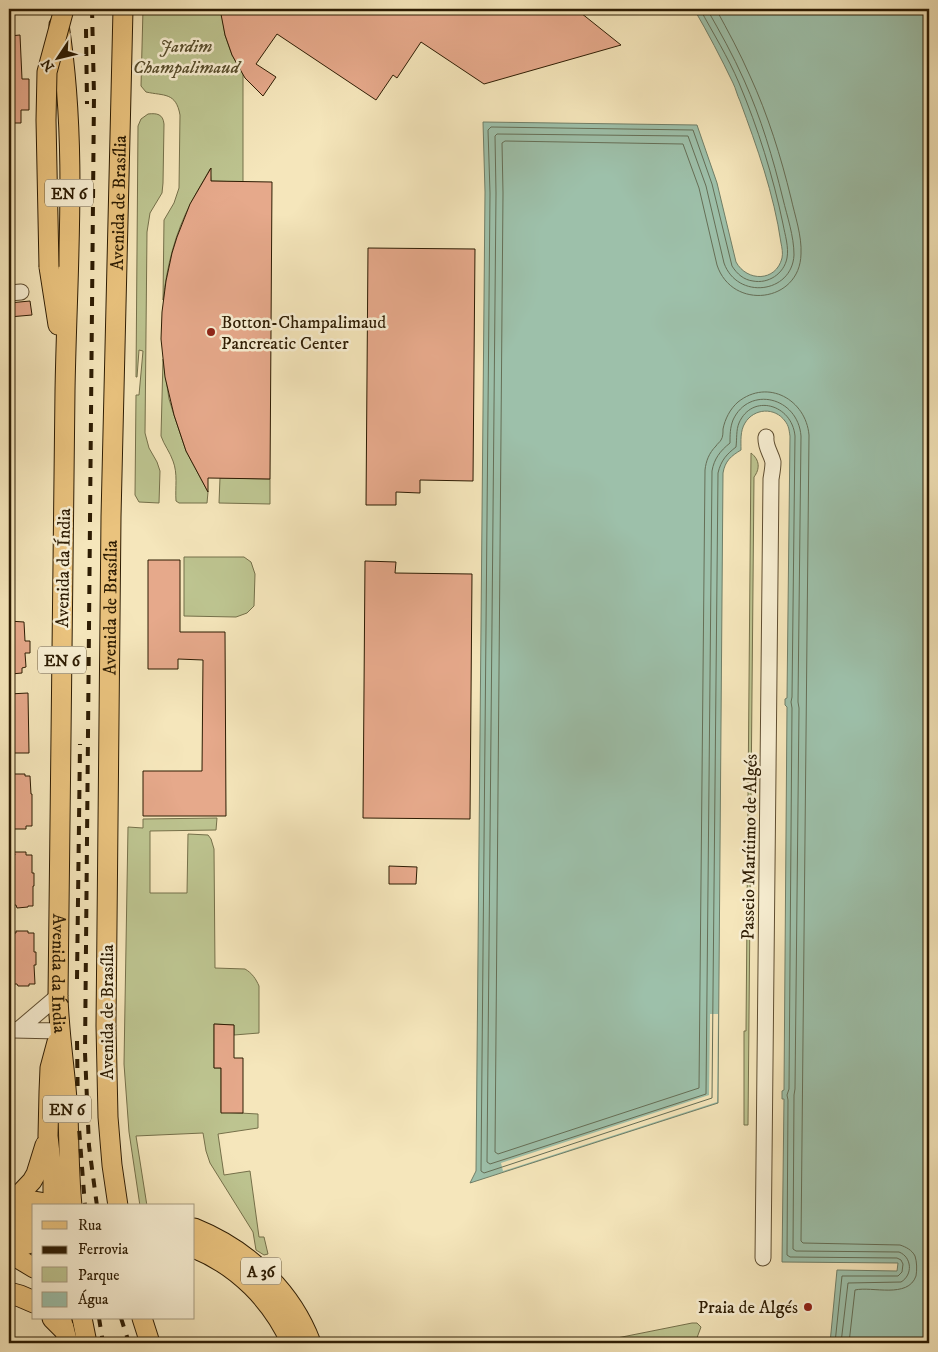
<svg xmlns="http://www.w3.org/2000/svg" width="938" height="1352" viewBox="0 0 938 1352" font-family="'IM FELL DW Pica',serif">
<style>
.green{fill:#bdc490;stroke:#75704a}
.water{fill:#9dc0aa;stroke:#707e67}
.pier{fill:#f5e6bb}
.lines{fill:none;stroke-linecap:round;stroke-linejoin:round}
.shore{stroke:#656e56;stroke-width:1}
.building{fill:#e6a98b;stroke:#2d1c03}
.minor-casing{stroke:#5f4e31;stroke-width:17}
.major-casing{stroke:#2d1c03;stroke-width:21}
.highway-casing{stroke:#2d1c03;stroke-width:23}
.minor{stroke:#f8efd3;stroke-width:15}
.major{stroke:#eac37e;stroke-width:19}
.highway{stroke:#eac37e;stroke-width:21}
.rail{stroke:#2d1c03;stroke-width:4;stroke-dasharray:9 9;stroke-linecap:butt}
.major-bridge-casing{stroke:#2d1c03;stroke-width:21;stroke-linecap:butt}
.major-bridge{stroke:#eac37e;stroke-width:19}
.poi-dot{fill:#8f2418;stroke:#f8efd3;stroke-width:2}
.labels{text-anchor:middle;stroke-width:5;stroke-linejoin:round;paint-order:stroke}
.shield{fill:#f8efd3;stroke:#6a5b41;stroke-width:1}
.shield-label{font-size:16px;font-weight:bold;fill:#2d1c03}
.park-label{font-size:18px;font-style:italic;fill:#584e2d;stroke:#f8efd3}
.street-label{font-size:18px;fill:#2d1c03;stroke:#f8efd3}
.poi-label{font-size:18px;fill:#2d1c03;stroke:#f8efd3;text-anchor:start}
</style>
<rect width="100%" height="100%" fill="#f5e6bb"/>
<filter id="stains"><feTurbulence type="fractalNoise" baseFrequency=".004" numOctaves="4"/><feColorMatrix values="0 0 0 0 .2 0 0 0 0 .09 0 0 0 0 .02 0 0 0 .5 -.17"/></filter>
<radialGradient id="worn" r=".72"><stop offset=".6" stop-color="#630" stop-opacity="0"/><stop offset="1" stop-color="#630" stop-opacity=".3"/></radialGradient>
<path class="green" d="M143,9H221L225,35L232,55L243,74V182L211,181L210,169C204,180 197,191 191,203C175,233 167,266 163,300L164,220L174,203L179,188L180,115C176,92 164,96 146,92L141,86Z
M148,114C157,113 163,114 164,124L163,183L162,193L150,213L147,232L145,433L149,448L157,462L160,471L159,503L139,502L135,495L136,395H139L143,351L139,350L137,377H136L138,126L141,119Z
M163,359L169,399L174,415L186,451L208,492L207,503H179L176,501C175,487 178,474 173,461C170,452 164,445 161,436Z
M751,453C760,460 760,469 754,477L748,1125H744V1031H746Z
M220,478L270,479V504L219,503Z
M184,557H244L251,562L255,574L254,606L247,613L236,617L184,616Z
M217,818L216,830L150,831V893H187L188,834L208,835L211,839L214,849L215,968L245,969C252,973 256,979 259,986V1033L234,1035V1025L214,1024V1068H221V1112L258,1114V1128L218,1134L224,1175L250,1171L259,1237H264L268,1254L264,1255L256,1250L253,1232L210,1163L206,1151L203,1133L136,1136L147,1206H140L129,1132L124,1064L128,827L143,828V819Z
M692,1323H697L701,1327L695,1343H592Z"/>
<path class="water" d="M694,9H929V1343H830L837,1270L897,1271L898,1263L782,1262L784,1099H782V1091L784,1090L787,707L785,705V699L787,698L790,436C789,430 789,426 785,421C775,407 754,408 745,423C740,431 741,441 741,450C731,456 725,461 723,473L718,1103L470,1183L476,1171L485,192L483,122L697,125L717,183L736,262C747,282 776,282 782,258C783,253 782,248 781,243C774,194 757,147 740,101C737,95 736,89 733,83C721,58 708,33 694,9Z"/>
<path class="pier" d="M710,1014H718L717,1102L503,1171L501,1163L709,1095Z"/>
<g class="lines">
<path class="shore" d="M700,9C713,33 728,57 739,83C758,128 773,176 783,224C785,235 789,247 787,258C784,274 768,284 753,281C744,280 737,274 732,266L712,184L693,130L491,127L488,130L490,193L481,1171L484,1173L712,1098L718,473C721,460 727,454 736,447C737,439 736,430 739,423C752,393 792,404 795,436L792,697L791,702L792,708L789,1089L787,1095L788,1100L787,1255L790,1257L897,1258L901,1260L903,1264L902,1272L898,1276H842L835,1343
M707,9C720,32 733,55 744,80C761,118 773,158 783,199C787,216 794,236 794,255C792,294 737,300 724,263L706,186L688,136L497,134L495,136L496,193L487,1162L490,1164L706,1094L712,471C714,459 720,451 730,443C730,435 730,428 733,420C749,385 798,397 801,436L798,702L799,708L795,1089L794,1095L793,1249L796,1251L899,1252C912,1257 913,1275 901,1282L848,1283L841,1343
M716,9C728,31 740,53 750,76C768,115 781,157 791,198C795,216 802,236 801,254C800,303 732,311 717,265L699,188L683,144L505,141L502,143L503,193L495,1152L498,1154L699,1088L705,470C706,461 709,453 716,446C717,444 720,442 721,440C723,437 723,433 723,429C725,419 730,409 738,402C768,378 806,400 809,435L801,1241L803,1243L900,1245C906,1247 912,1250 915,1256C917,1262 917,1270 916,1276C908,1299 872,1286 855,1290L849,1343"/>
</g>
<path class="building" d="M220,9H576L621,45L484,84L421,42L397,78L393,75L376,100L277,34L256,64L276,77L263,96L245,78L232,55L225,35Z
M20,35L22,79H29V110H21V123H9V36Z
M211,168V181L272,182L270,479L208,478V492L186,451L174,415L165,377L161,339L162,312L166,281L172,253L177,237L190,204Z
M368,248L475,249L473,481L420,480V493L396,492V505H366Z
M30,301L32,315L9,317V303Z
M148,560H180V632H225L226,816H143V771H202L203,660L178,659V669H148Z
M365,561L396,562L395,573L472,574L470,819L363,818Z
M9,621L24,622L25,641H30V653H25L26,667L22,668V673L11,674V668H9Z
M28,693L29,753H9V694Z
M13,774H25V776H30L31,794H32V826H26V829H14V827H9V777H13Z
M14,852H26V855H32V873H34V886H33V906H28V907L17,908L16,905H11V887H9L10,855H15Z
M389,866L417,867L416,884H389Z
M16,931H28V933H34V952H36V965H34L35,984H29V986H18L17,984H12V966H10L9,951H12L11,933H16Z
M214,1024L234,1025V1058H243V1113H221V1068H214Z"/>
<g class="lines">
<g class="minor-casing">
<path id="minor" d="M9,293L21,292
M13,1030L59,1031
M18,1030L58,996
M763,1258L771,479C772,473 773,468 773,462C771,453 765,447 766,437"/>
</g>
<g class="major-casing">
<g id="major">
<path id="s1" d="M59,25C78,146 67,269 65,391C63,592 61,794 58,996C59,1036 66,1075 68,1114C69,1145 69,1175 72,1206"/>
<path d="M49,267L58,325"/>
<path d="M9,1198H16L52,1204L65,1202"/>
<path d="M16,1198L32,1181L36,1174L45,1145"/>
<path d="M53,1206V1180L48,1136L49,1092L50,1068L57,1042"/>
<path id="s2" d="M118,1206L112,1165L108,1117L106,1026L111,517L123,9"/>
<path d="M9,1216L28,1214L34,1212"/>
<path d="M9,1253L34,1268"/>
<path d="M61,1318L68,1343"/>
<path d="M82,1318L87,1343"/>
<path d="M142,1318L150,1343"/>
</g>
</g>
<g class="highway-casing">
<path id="highway" d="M194,1229C246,1250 290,1290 310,1343
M9,1233L34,1225
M194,1247C238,1265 273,1300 292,1343
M9,1249L34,1241
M9,1293L20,1296L34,1302
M53,1318L63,1328"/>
</g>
<use href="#minor" class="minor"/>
<use href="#major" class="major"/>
<use href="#highway" class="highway"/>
<path class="rail" d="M92,9L94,95L85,1053L89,1146L97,1206
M86,29L87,104
M77,979L80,744
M77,1041L78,1115L85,1206
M99,1318L103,1343
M121,1318L129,1343"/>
<g class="major-bridge-casing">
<path id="major-bridge" d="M49,267L46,120L47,72L64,9"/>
</g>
<use href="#major-bridge" class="major-bridge"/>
</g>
<g class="poi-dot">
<circle cx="211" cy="332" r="5"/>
<circle cx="808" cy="1307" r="5"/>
</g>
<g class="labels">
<g class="shield">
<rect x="45" y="179.5" width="48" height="27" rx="4"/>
<rect x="38" y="646.5" width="48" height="27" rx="4"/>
<rect x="43" y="1095.5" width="48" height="27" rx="4"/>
<rect x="241" y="1257.5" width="40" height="27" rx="4"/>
</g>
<g class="shield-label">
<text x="69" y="199">EN 6</text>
<text x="62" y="666">EN 6</text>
<text x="67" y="1115">EN 6</text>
<text x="261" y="1277">A 36</text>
</g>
<g class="park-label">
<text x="186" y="52">Jardim<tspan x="186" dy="21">Champalimaud</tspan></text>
</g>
<g class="street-label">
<text dy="6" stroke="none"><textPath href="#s2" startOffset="1004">Avenida de Brasília</textPath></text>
<text transform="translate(63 568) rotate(-89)" y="6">Avenida da Índia</text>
<text dy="6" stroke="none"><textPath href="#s2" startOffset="599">Avenida de Brasília</textPath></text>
<text transform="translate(749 847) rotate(-89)" y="6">Passeio Marítimo de Algés</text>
<text dy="6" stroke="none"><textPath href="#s1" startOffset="949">Avenida da Índia</textPath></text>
<text transform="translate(107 1012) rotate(-90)" y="6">Avenida de Brasília</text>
</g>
<g class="poi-label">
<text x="221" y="328">Botton-Champalimaud<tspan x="221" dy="21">Pancreatic Center</tspan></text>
<text x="798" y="1313" text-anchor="end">Praia de Algés</text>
</g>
</g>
<rect width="938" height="1352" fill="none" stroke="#f5e6bb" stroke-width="30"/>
<rect x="10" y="10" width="918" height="1332" fill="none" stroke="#2d1c03" stroke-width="2.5"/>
<rect x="15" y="15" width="908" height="1322" fill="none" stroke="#2d1c03"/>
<rect x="32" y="1204" width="162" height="115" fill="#f8efd3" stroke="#a79b80"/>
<rect x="42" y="1221" width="25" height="8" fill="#eac37e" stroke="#a79b80"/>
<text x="78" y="1230" font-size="15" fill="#2d1c03">Rua</text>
<rect x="42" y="1246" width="25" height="8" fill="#2d1c03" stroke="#a79b80"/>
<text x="78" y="1254" font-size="15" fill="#2d1c03">Ferrovia</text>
<rect x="42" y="1267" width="25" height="15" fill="#bdc490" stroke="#a79b80"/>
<text x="78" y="1280" font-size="15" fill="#2d1c03">Parque</text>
<rect x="42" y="1292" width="25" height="15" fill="#9dc0aa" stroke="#a79b80"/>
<text x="78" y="1304" font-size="15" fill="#2d1c03">Água</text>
<g transform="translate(58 58) rotate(235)" stroke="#f8efd3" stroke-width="4" paint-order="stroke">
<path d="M0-4L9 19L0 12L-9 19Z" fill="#2d1c03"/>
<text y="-8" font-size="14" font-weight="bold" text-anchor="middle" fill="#2d1c03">N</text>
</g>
<rect width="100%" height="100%" filter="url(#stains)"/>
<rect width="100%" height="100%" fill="url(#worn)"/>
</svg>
